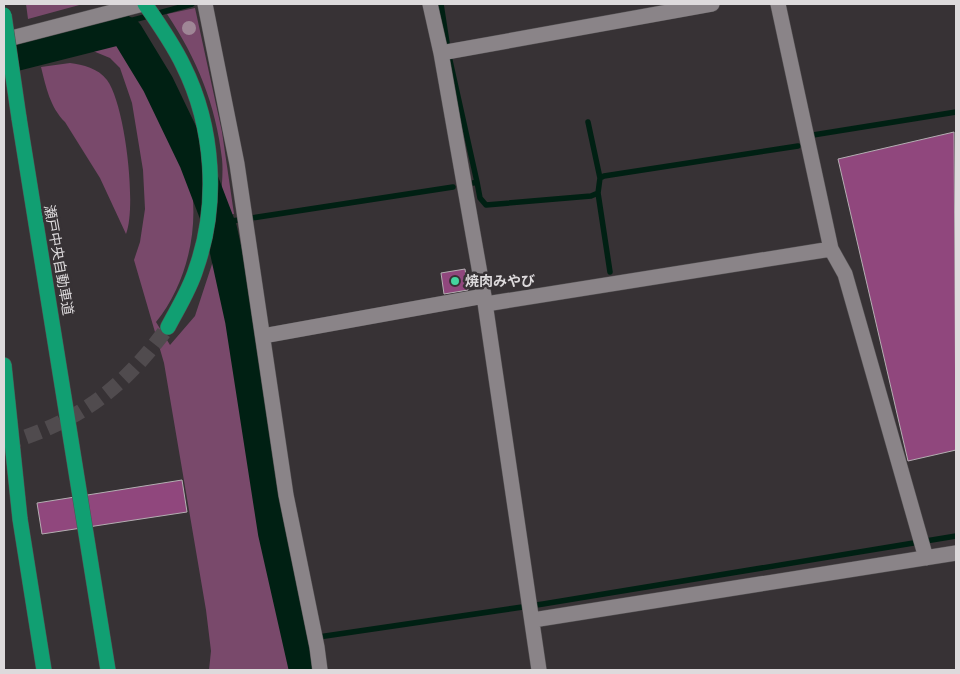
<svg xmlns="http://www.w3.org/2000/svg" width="960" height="674" viewBox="0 0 960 674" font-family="'PT Sans','Noto Sans JP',sans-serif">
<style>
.green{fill:#79496b}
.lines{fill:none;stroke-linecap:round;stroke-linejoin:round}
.stream{stroke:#002013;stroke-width:5.5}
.river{stroke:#002013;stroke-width:32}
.building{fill:#90477d;stroke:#b4aeb2}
.highway-tunnel{stroke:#504b4e;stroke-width:15;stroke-dasharray:15 8;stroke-linecap:butt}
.minor-casing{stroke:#535052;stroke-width:16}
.highway-casing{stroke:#535052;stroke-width:16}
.minor{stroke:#8a8488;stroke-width:15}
.highway{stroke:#119f72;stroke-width:15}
.highway-bridge-casing{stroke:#535052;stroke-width:16;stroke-linecap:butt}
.highway-bridge{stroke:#119f72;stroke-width:15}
.tree{fill:#9f8696}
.poi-dot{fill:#44d49f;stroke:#373235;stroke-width:2}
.labels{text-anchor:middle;stroke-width:5;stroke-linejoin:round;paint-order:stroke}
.street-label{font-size:14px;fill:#dddadc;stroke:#373235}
.poi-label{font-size:14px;font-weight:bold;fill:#dddadc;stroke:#373235;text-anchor:start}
</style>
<rect width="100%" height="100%" fill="#373235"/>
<path class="green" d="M26,4H83L28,19Z
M195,8L222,132L234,214L223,216C219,198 224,178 222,159C216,105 197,59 167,14Z
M105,41H118L130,54C144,81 157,109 171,136C177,148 186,161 189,174C201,223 188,283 156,322L170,345L195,316L217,249L235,332L266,533L286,632L298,670H209L211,651L206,610L164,363L134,260L140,242L145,209L143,170L132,103L120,68L110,58L93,51L69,50Z
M70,63C83,65 98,68 107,80C125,104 137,206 126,234L100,178L65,122C50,107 46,87 41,67Z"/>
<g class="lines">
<path class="stream" d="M441,4L449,56L477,182
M119,29L126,22L192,4
M588,122L600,178
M813,135L956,112
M473,183L477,182L480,198L486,205L591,196L598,193L600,178L604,176L798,146
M598,193L610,272
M219,223L453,187
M298,640L543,604L956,536"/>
<path class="river" d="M4,58L119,29L127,33L158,84L195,161L221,229L241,320L274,533L305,670"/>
</g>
<path class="building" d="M954,132L956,450L908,461L838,159Z
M465,269L468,290L444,294L441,273Z
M182,480L187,512L42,534L37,503Z"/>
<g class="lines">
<path class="highway-tunnel" d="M4,444C78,422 122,390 168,327"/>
<g class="minor-casing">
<path id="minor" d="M205,4L237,164L286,495L317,647L320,670
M430,4L441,53L484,296L539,670
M778,4L831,249L845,274L926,558
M4,40L143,4
M441,53L712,4
M486,304L831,249
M263,336L484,296
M533,620L956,553"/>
</g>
<g class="highway-casing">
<path id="highway" d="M145,4C159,24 173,44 183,65C214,127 219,204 196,269C190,289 178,308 168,327
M19,118L108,670
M4,365L20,519L44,670"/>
</g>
<use href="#minor" class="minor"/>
<use href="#highway" class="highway"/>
<g class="highway-bridge-casing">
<path id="highway-bridge" d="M4,15L19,118"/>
</g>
<use href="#highway-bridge" class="highway-bridge"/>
</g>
<circle class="tree" cx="189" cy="28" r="7"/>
<circle class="poi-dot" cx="455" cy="281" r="5"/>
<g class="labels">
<g class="street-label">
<text transform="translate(59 260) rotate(80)" y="5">瀬戸中央自動車道</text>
</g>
<g class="poi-label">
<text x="465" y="286">焼肉みやび</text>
</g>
</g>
<rect width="960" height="674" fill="none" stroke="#dddadc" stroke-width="10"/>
</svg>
